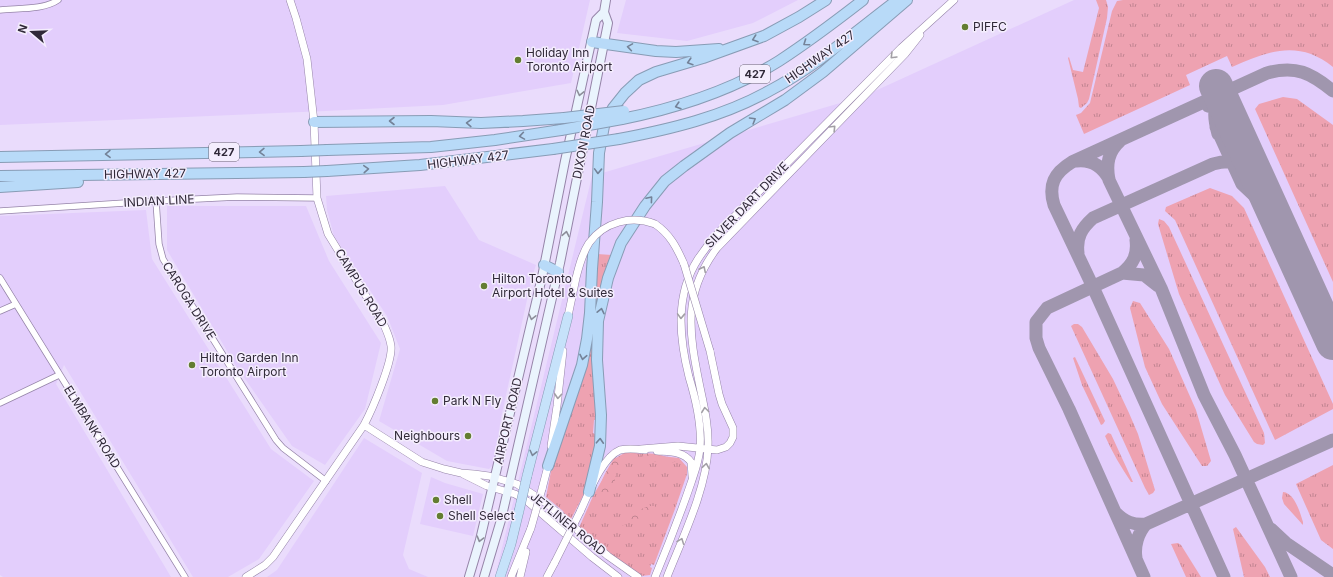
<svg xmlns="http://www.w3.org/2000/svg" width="1333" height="577" viewBox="0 0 1333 577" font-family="Inter,sans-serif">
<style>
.built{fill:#e3cefc}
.grass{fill:url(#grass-tufts)}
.forest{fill:url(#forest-crowns)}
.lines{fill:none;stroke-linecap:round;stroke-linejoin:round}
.taxiway{stroke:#a096ae;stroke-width:13}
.runway{stroke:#a096ae;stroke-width:34}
.minor-casing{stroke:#9584a8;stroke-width:7}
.tertiary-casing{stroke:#9584a8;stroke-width:8}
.secondary-casing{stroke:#9584a8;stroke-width:10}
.trunk-casing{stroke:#889cb5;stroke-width:10}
.motorway-casing{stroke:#889cb5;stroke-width:12}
.minor{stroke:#fff;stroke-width:5.5}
.tertiary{stroke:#fff;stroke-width:7}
.secondary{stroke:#eaf4fd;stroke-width:8}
.trunk{stroke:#c6e2fa;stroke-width:9}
.motorway{stroke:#b8daf8;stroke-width:10}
.tertiary-bridge-casing{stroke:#9584a8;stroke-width:8;stroke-linecap:butt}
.trunk-bridge-casing{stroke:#889cb5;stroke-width:10;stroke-linecap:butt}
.motorway-bridge-casing{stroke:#889cb5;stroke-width:12;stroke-linecap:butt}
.tertiary-bridge{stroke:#fff;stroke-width:7}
.trunk-bridge{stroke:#c6e2fa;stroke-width:9}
.motorway-bridge{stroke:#b8daf8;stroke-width:10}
.oneway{stroke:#748298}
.oneway2{stroke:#a29fa5}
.oneway3{stroke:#8d8e9a}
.oneway4{stroke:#7b8699}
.poi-dot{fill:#637d31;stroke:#f4edfd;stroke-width:1.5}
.labels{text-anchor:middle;stroke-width:3;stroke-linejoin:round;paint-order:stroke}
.shield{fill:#f4edfd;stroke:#6b6473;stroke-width:1}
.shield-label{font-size:11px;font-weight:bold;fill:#302938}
.poi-label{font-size:12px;fill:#302938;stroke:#f4edfd;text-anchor:start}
.street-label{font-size:12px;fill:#302938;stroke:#f4edfd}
</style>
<defs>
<pattern id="grass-tufts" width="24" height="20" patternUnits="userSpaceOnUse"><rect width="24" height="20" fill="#eea2b1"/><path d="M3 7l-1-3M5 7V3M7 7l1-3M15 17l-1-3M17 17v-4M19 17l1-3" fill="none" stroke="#c18491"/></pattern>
<pattern id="forest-crowns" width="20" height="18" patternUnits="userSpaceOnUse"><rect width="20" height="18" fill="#eea2b1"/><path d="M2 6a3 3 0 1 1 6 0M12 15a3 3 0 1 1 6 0" fill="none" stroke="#c18491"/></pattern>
</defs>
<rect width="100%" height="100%" fill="#eadcfc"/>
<path class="built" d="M0,0H590L571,83L443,105L326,111L0,125Z
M626,0H798L753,23L687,41L617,33Z
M1074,0H1333V577H495L592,176L864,96Z
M445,186L479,240L536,265L532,277L501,418L494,464L489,469L447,461L379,421L400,349L387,316L334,236L327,210L326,196Z
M167,206H306L329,261L381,343L365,409L325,465L292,446L236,366L167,250Z
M146,210L152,259L271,449L314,481L259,559L228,577H193L64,365L56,384L171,577H3L0,575V216Z
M364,438L422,473L403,555L409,569L428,577H267L277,570Z
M431,477L445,483L483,494L473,536L420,524Z"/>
<path class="grass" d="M1096,0H1106L1108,7L1107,18L1089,99L1087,103L1081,108L1079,107L1078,99L1068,58L1069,57L1073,70L1083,72L1099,8Z
M1123,0H1333V67C1299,39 1267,51 1232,67L1227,56L1186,75L1190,85L1084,134L1076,115L1081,113L1090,103L1112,11L1117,1Z
M1283,97L1297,99L1333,125V282L1255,109L1259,104Z
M1210,188L1232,196L1244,208L1333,404V409L1275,440L1175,220L1165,211L1166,207Z
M1159,219L1164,221L1169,227L1264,433L1265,443L1263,445L1257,444L1254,442L1225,395L1179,294L1158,224Z
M597,254L612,255L602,284L596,420H594L593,433L596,435L591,468L585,492L569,523L563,511L546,497L552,466L569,414Z
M1133,301L1140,303L1169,349L1196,410L1211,461L1207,466H1202L1162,404L1145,367L1130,308Z
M1074,324H1078L1082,327L1113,379L1129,413L1138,434L1155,490L1153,493L1149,495L1145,488L1071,326Z
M1075,357L1105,421L1103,424L1101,425L1082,385L1073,358Z
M1108,433L1111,434L1133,482H1131C1121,467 1112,452 1105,436Z
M626,452L679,458L687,467V474L675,509L654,565L651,564L650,567L652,568L650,575L641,576L630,569L578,530L593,496L614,459Z
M1333,465V549L1321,540L1296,484Z
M1283,492C1295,493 1300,513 1303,522V525L1284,504L1282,498Z
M1236,527L1265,567L1270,577H1244L1233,529Z
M1178,543L1181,545L1201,577H1186L1171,544Z"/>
<path class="forest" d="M643,453C653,454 661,453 670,460L675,459L676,461L669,464L664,461C655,463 647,461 641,455Z
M615,457L619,461L620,466L615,473V486L610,490L604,500L600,501C595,487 608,468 615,457Z
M649,506H655V510L647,517L631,520L619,528L618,525C624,515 638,510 649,506Z"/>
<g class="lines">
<path class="taxiway" d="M1208,106L1219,109L1230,117
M1216,127L1242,184L1275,215
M1218,134C1213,116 1212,105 1227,92
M1120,141C1108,152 1106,164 1109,180L1161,288L1204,395L1235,455L1291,577
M1076,161C1091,159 1102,166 1109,179
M1078,253C1076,237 1082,228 1093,218L1213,164C1236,158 1246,164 1260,183
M1122,273C1133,264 1138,255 1136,240
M1116,513C1125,522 1133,525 1146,524L1333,440
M1271,529L1286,543L1333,575
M1136,558C1134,546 1138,533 1146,524
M1144,577L1069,409L1039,348L1036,338V322L1047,308L1122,273L1144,275L1158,286
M1224,577L1093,287L1054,205C1048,185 1054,173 1072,162L1267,73C1296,65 1311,73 1333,91"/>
<path class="runway" d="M1216,86L1333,343"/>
<g class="minor-casing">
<path id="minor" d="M0,10C17,8 44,10 58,0
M156,201L159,244L163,259L276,440L283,448L326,481
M0,211L156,201L237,197L317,198
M0,278L185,577
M0,311L16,304
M0,403L59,375"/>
</g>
<g class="tertiary-casing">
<path id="tertiary" d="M655,224C670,234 677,248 684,264
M567,321L576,278
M364,425L422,462L444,469L461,473L474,474L489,476L517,484L546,503L608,556L638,577
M551,446L557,406L563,351
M641,449L678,446L717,450L726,447L730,443L733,437V428L722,404L719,394L710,351
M657,451C670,452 683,451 691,462L692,476
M463,474L487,486L515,494L527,501L592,557L618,577
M542,489L549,462
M580,512C588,495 602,457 620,450C628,448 637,449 645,450
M246,577L265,565L273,557L364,425C372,410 393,361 391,346C390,338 387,332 384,325L328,234L317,198L314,122L307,59L296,18L290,0
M511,577L531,528
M520,577L526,552
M547,577L555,562
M655,577C668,546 680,515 691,483C695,471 699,461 700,448C702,424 696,400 689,377C679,337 675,295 698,259C704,250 711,241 718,233L901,48L954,0
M667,577C682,539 707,488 708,447C709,427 704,406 700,387C689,333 682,294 717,248L905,54L920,35"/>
</g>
<g class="secondary-casing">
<path id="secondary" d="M469,577L480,540L542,277L565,161L596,20L604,12
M484,577L501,520L560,263L608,23L604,12L606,0"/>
</g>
<g class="trunk-casing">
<path id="trunk" d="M527,476L568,316
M500,577L511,544L519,511"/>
</g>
<g class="motorway-casing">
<path id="motorway" d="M592,42L656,51L676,52L719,49
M622,119C677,108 731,91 779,61C808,42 836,21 863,0
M314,122L431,121L481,123L523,121L564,118
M619,139C671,129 722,117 769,91C815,67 855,32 896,1
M327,150L431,147L495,140L561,130
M0,157L301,151
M327,171L420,165L553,149
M0,176L304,172
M0,187L78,182
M544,265L558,272
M548,466L582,365L587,339L590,313L592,269L597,202L599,153L604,126L613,108L625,93L639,80L656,72L703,58L764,36L799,17L826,0
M589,492L600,446L601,415L597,360L598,321L608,278L621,243L645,206L665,181L684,166L730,133L785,100L823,72L907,0"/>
</g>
<use href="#minor" class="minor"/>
<use href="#tertiary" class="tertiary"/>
<use href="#secondary" class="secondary"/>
<use href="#trunk" class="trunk"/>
<use href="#motorway" class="motorway"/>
<g class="tertiary-bridge-casing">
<path id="tertiary-bridge" d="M684,264L710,351
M576,278C579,266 582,254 589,243C604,222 631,215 655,224
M531,528L542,489
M555,562L580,512"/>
</g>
<g class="trunk-bridge-casing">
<path id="trunk-bridge" d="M519,511L527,476"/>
</g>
<g class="motorway-bridge-casing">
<path id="motorway-bridge" d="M564,118L624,111
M561,130L622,119
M553,149L619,139
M301,151L327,150
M304,172L327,171"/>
</g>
<use href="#tertiary-bridge" class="tertiary-bridge"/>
<use href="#trunk-bridge" class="trunk-bridge"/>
<use href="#motorway-bridge" class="motorway-bridge"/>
</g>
<defs><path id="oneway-chevron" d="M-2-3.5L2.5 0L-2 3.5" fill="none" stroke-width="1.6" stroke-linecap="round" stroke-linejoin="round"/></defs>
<g class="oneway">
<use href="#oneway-chevron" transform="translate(755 39) rotate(161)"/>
<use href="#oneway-chevron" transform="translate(806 43) rotate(145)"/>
<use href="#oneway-chevron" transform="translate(630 47) rotate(-171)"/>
<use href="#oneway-chevron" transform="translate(690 62) rotate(163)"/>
<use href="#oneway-chevron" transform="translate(678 106) rotate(163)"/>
<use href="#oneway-chevron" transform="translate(753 120) rotate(-31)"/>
<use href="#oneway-chevron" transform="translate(392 121) rotate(-180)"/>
<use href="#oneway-chevron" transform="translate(469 123) rotate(-178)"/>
<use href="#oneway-chevron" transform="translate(522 136) rotate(171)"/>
<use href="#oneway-chevron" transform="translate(262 152) rotate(179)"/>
<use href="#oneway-chevron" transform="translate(108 154) rotate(179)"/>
<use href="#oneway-chevron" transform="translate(366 169) rotate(-4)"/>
<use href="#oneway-chevron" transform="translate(598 171) rotate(92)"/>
<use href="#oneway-chevron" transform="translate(650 199) rotate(-50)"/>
<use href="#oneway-chevron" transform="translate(601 311) rotate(-78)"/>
<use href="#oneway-chevron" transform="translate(583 357) rotate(101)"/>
<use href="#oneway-chevron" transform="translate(600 441) rotate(-87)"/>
</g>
<g class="oneway2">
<use href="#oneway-chevron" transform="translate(893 56) rotate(135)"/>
<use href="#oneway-chevron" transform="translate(833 128) rotate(-46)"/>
<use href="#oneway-chevron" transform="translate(703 269) rotate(-64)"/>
<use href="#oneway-chevron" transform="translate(681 316) rotate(92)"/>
<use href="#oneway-chevron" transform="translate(558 396) rotate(94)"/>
<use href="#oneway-chevron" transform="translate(705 410) rotate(-98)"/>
<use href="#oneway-chevron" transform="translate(706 466) rotate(-81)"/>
<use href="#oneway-chevron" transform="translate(681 541) rotate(-69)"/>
</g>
<g class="oneway3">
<use href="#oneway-chevron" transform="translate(580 93) rotate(103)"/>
<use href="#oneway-chevron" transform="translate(566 234) rotate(-79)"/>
<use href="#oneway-chevron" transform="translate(532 317) rotate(103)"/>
<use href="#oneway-chevron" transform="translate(480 539) rotate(105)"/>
</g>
<use class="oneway4" href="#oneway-chevron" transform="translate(533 453) rotate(103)"/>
<g class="poi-dot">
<circle cx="965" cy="27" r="4"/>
<circle cx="518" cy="60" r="4"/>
<circle cx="484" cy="286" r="4"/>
<circle cx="192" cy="365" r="4"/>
<circle cx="435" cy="401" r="4"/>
<circle cx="468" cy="436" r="4"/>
<circle cx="436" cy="500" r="4"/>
<circle cx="440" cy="516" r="4"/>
</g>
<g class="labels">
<g class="shield">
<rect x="740" y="65" width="30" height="18" rx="3"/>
<rect x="209" y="143" width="30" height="18" rx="3"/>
</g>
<g class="shield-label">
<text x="755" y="78">427</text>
<text x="224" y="156">427</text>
</g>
<g class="poi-label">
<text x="973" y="31">PIFFC</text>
<text x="526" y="57">Holiday Inn<tspan x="526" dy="14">Toronto Airport</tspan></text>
<text x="492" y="283">Hilton Toronto<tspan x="492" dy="14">Airport Hotel &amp; Suites</tspan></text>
<text x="200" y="362">Hilton Garden Inn<tspan x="200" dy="14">Toronto Airport</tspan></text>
<text x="443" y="405">Park N Fly</text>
<text x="460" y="440" text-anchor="end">Neighbours</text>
<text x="444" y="504">Shell</text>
<text x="448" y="520">Shell Select</text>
</g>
<g class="street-label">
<text transform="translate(820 57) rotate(-35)" y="4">HIGHWAY 427</text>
<text transform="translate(584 142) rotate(-79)" y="4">DIXON ROAD</text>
<text transform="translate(468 160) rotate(-7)" y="4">HIGHWAY 427</text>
<text transform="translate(145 174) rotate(-1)" y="4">HIGHWAY 427</text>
<text transform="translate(159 201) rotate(-3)" y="4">INDIAN LINE</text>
<text transform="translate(747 205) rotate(-46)" y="4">SILVER DART DRIVE</text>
<text transform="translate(361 288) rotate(59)" y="4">CAMPUS ROAD</text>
<text transform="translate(189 301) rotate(58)" y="4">CAROGA DRIVE</text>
<text transform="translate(508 421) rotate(-77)" y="4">AIRPORT ROAD</text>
<text transform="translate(92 427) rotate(58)" y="4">ELMBANK ROAD</text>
<text transform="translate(568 524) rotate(39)" y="4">JETLINER ROAD</text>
</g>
</g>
<g transform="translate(32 32) rotate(289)" stroke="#f4edfd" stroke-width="3" paint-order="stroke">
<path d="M0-3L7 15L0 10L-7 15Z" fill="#302938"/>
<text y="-6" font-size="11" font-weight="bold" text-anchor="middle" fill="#302938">N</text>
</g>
</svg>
